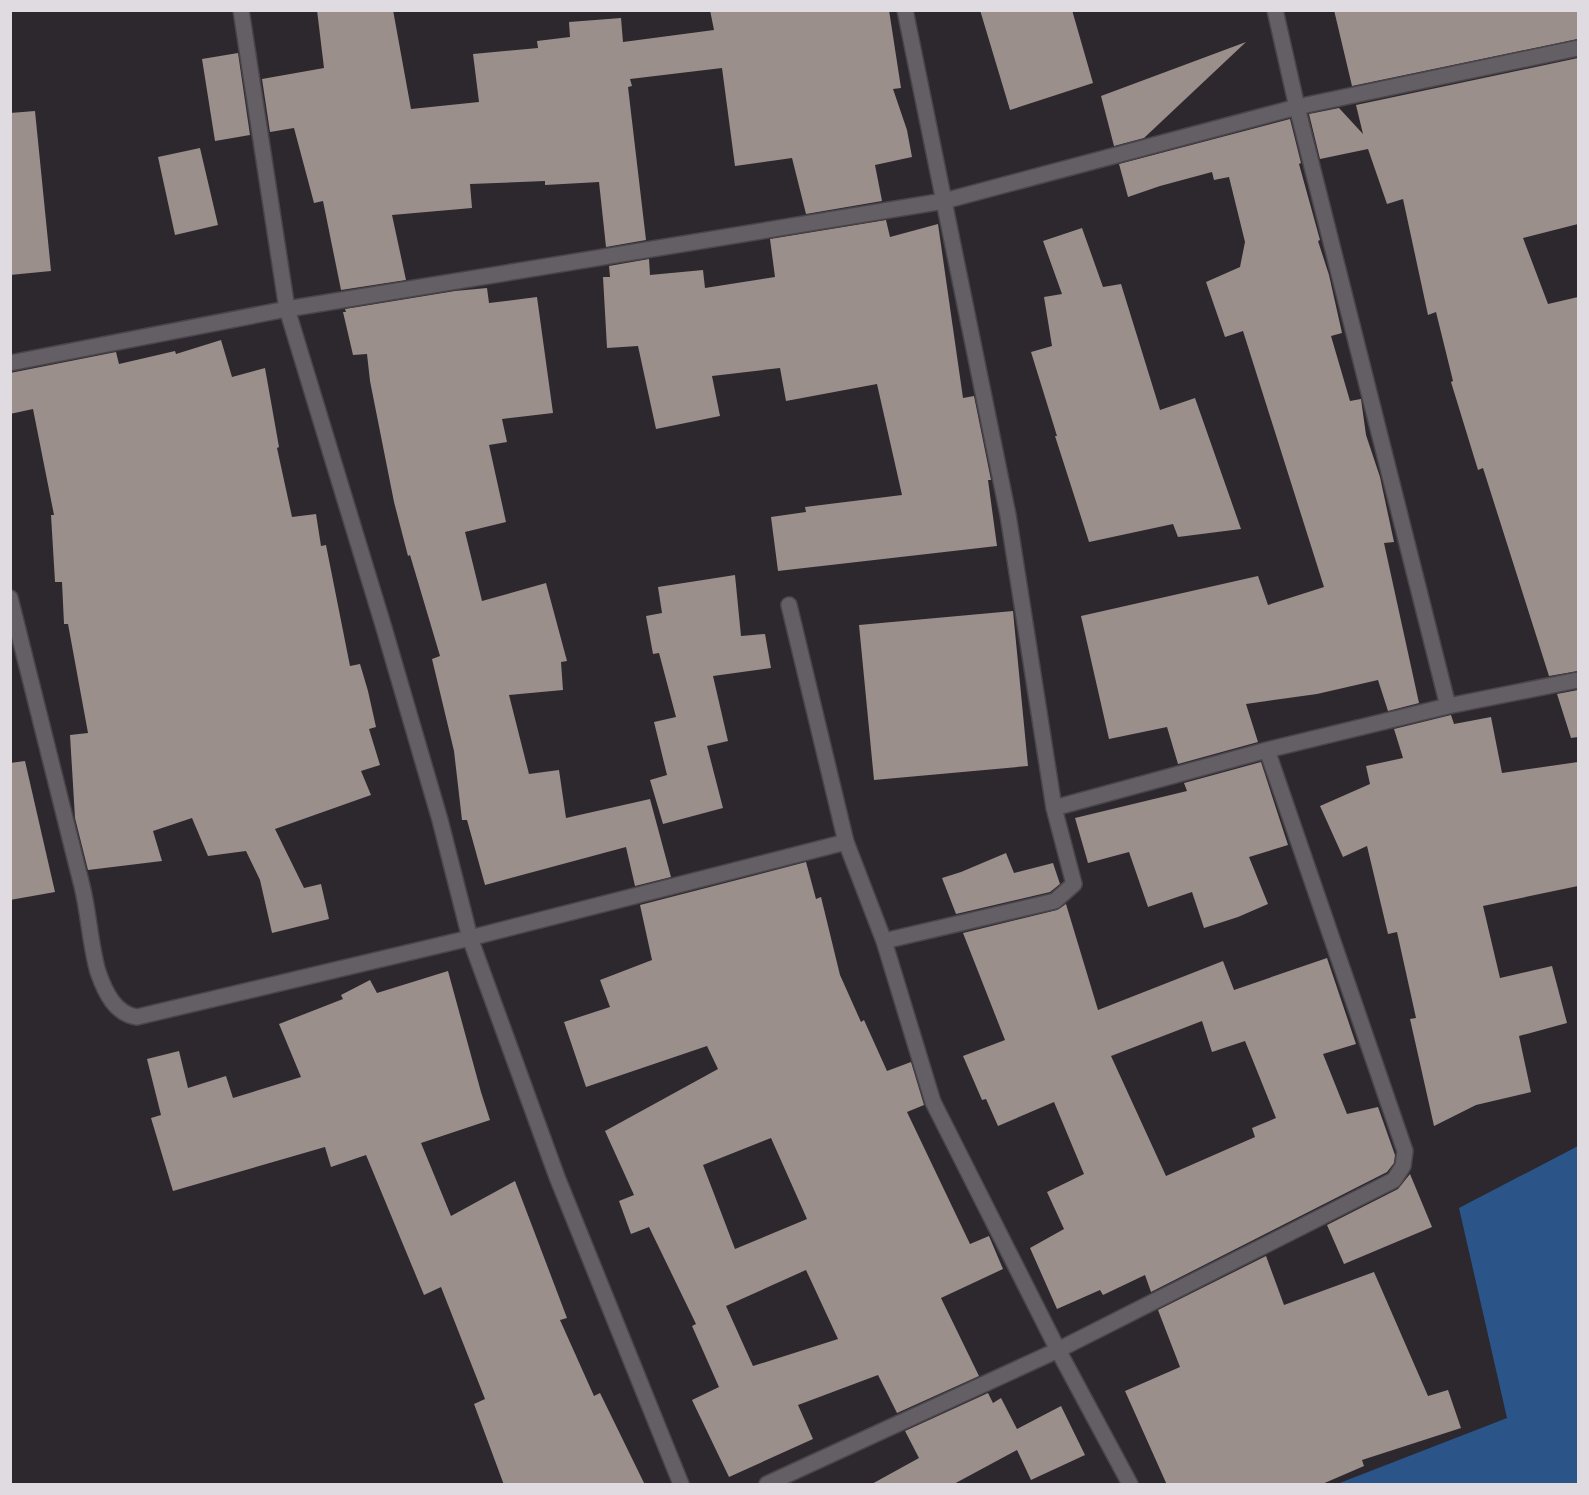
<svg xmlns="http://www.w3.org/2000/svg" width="1589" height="1495" viewBox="0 0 1589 1495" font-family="Signika,sans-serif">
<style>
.water{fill:#2b5488}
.building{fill:#9a8f8a;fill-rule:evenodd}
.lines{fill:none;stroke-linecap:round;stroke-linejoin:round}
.minor-casing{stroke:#4a454b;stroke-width:18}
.minor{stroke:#645e65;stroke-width:15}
</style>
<rect width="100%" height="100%" fill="#2d272e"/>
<path class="water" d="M1578,1146V1484H1337L1507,1418L1459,1208Z"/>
<path class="building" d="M317,10H393L411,109L479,102L473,54L538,48L537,41L570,37L569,22L621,18L623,42L714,30L710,10H889L901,88L893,89L907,130L912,157L875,165L882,201L806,214L792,158L735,166L722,68L630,79L632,86L628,87L646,240L606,247L599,182L545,185V181L470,184L472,208L392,215L406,280L341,290L323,201L314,203L294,128L270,132L262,79L324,68Z
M980,10H1072L1093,83L1010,110Z
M1334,10H1578V39L1352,86Z
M1246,42L1144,138L1114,146L1101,96Z
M238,53L250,135L215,141L202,59Z
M1578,58V224L1523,238L1548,304L1578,297V671L1549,676L1483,468L1478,470L1451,382L1453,381L1436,312L1428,315L1403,199L1387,204L1368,149L1320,159L1309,114L1339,108L1363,134L1356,105Z
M35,111L51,271L10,275V113Z
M1290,119L1301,163L1299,164L1320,240L1318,241L1329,275L1342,333L1331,336L1350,401L1361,399L1366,435L1380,477L1394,542L1384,543L1419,703L1388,711L1378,680L1317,694L1246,704L1258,742L1178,764L1167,727L1109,739L1081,616L1258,576L1268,605L1324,587L1243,331L1225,337L1206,282L1240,267L1245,242L1229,177L1214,180L1212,172L1160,186L1128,197L1119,164Z
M200,148L218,225L175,235L158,157Z
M886,220L890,237L938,224L963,398L974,396L991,480H988L997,546L778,571L771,517L806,512L805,507L902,495L877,384L786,401L780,368L712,376L720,416L656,429L638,346L607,348L603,277H610L609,266L649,259L650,275L703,270L705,288L775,277L770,239Z
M1082,228L1103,287L1121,284L1160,410L1195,398L1241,529L1178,537L1173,524L1089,542L1055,436H1057L1031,352L1052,346L1044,297L1062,294L1043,241Z
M487,288L489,303L537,297L553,413L502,419L507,442L489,445L506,522L465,532L482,601L546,583L567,661L561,662L563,690L509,695L529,774L559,770L566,818L650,799L671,877L635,886L626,847L485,885L467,820H462L454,751L432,659L440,656L410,555L408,556L394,502L370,381L367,354L353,355L343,312H346L345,309L455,291Z
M221,340L232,377L265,368L279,447L277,448L292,517L316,514L321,546L326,545L350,666L360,664L368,691L376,727L369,729L380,765L361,771L371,795L275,829L304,888L321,884L329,919L272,933L260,880L246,851L208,856L192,818L153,831L162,861L88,870L75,818L70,735L88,733L68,624H64L62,582H55L51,515H54L33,409L10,414V373L116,352L119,364L175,351L176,354Z
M735,575L741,636L765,634L771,668L713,676L728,741L707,746L723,808L663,824L650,780L667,775L654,722L676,717L659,653L653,654L646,616L662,613L658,587Z
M1013,611L1028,766L874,780L859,625Z
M1578,690V737L1571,738L1557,694Z
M1451,715L1454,724L1491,717L1502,773L1578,762V886L1483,906L1500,978L1552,966L1567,1023L1519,1036L1531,1092L1476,1105L1434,1126L1410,1019L1416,1018L1397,932L1388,934L1367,846L1343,857L1320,806L1370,784L1366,766L1403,758L1394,729Z
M25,761L55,892L10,900V763Z
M1261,762L1288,845L1249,857L1268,904L1238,917L1204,928L1192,892L1148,907L1129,852L1088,863L1075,818L1187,791L1184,783Z
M1006,853L1014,873L1053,863L1060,884L1050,892L956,914L942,878L961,872Z
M806,862L816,899L821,897L840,975L861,1022L864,1020L887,1071L911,1062L924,1105L907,1112L970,1244L989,1236L1003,1269L941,1298L979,1376L897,1413L878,1375L798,1405L813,1439L729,1477L692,1400L719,1387L692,1326L696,1324L649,1227L631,1234L619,1201L634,1195L605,1131L718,1069L707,1046L586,1087L564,1022L610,1007L600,980L652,960L640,905ZM771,1138L807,1219L735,1249L703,1165ZM806,1270L838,1339L753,1366L726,1306Z
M1066,904L1098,1010L1223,961L1234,990L1327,958L1356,1044L1323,1054L1347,1114L1378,1107L1395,1155L1394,1163L1387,1172L1151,1292L1145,1275L1103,1295L1100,1290L1057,1309L1030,1248L1064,1229L1047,1192L1084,1174L1054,1102L998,1126L986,1099L982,1100L963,1056L1005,1040L963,933L1057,910ZM1202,1021L1212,1052L1245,1041L1276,1118L1252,1128L1255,1137L1166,1176L1111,1056Z
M448,971L481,1092L490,1120L421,1143L451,1216L515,1181L567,1318L560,1320L594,1396L600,1393L645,1485H504L474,1404L485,1399L441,1287L424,1295L366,1155L331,1167L325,1147L173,1191L151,1118L161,1115L147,1059L179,1051L188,1088L226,1076L233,1098L301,1077L279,1024L343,999L341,995L370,980L377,993Z
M1410,1174L1432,1227L1344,1264L1327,1225L1398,1189Z
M1266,1256L1284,1305L1374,1272L1428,1396L1448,1390L1461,1428L1362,1460L1364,1466L1320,1485H1167L1125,1391L1180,1367L1158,1310Z
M988,1393L993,1403L1001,1398L1017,1429L1061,1406L1085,1455L1031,1480L1017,1450L952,1485H870L919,1458L905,1431Z"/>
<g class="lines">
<g class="minor-casing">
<path id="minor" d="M241,10L287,309L384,628L440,820L470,938L557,1177L681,1484
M10,363L287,309L944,201L1297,107L1578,48
M10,598C34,694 58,790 82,886C89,914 90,944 98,972C105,992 115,1014 137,1017L470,938L846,842
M789,605L846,842L884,941L933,1102L1058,1350L1130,1484
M1448,706L1578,680
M1054,808L1267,750
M884,941L1055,901L1074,884L1054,808L1008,515L905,10
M767,1484L1058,1350L1394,1180L1403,1166L1405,1151L1267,750L1448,706L1297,107L1275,10"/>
</g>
<use href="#minor" class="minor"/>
</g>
<rect width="1589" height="1495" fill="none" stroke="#dfdbe0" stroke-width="24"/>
</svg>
